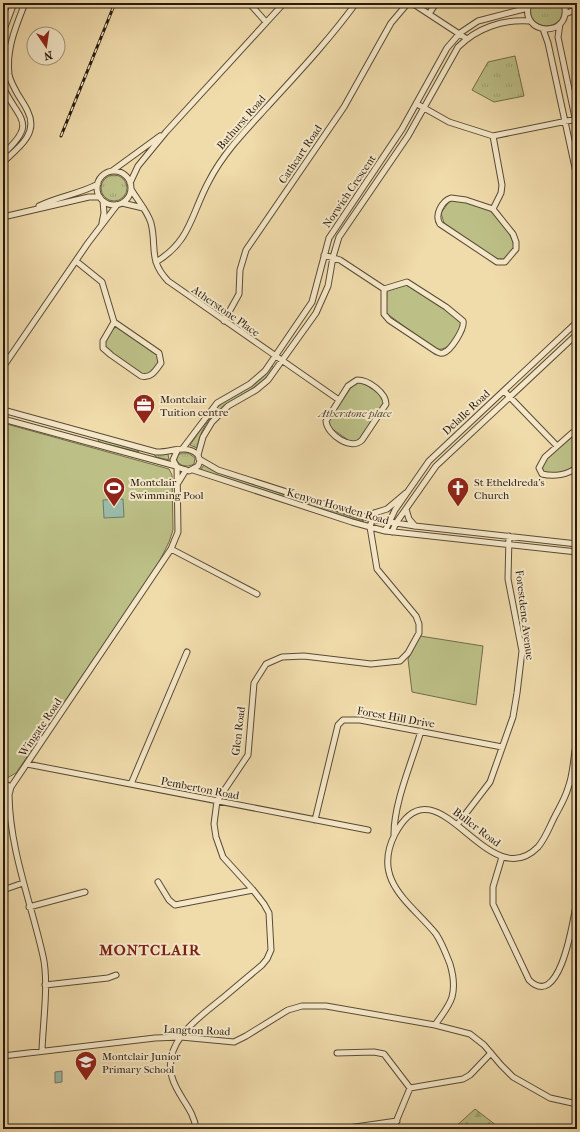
<svg xmlns="http://www.w3.org/2000/svg" width="580" height="1132" viewBox="0 0 580 1132" font-family="'IM FELL French Canon',serif">
<style>
.grass{fill:url(#grass-tufts);stroke:#726c4c}
.forest{fill:url(#forest-firs);stroke:#726c4c}
.park{fill:#bcc087;stroke:#726c4c}
.water{fill:#9abba9;stroke:#6c7a6c}
.lines{fill:none;stroke-linecap:round;stroke-linejoin:round}
.minor-casing{stroke:#594a37;stroke-width:7}
.minor{stroke:#f5e8c8;stroke-width:5}
.rail-casing{stroke:#271910;stroke-width:3}
.rail{stroke:#f5e8c8;stroke-width:1.5;stroke-dasharray:4.5;stroke-linecap:butt}
.labels{text-anchor:middle;stroke-width:4;stroke-linejoin:round;paint-order:stroke}
.street-label{font-size:11px;fill:#271910;stroke:#f5e8c8}
.poi-label{font-size:11px;fill:#271910;stroke:#f5e8c8;text-anchor:start}
.park-label{font-size:11px;font-style:italic;fill:#544b34;stroke:#f5e8c8}
.district-label{font-size:15px;font-weight:bold;letter-spacing:1px;fill:#7a1f14;stroke:#f5e8c8}
</style>
<defs>
<pattern id="grass-tufts" width="24" height="20" patternUnits="userSpaceOnUse"><rect width="24" height="20" fill="#bcc087"/><path d="M3 7l-1-3M5 7V3M7 7l1-3M15 17l-1-3M17 17v-4M19 17l1-3" fill="none" stroke="#a2a474"/></pattern>
<pattern id="forest-firs" width="22" height="20" patternUnits="userSpaceOnUse"><rect width="22" height="20" fill="#bcc087"/><path d="M5 1l3.5 6h-7zM16 11l3.5 6h-7z" fill="#a2a474"/></pattern>
</defs>
<rect width="100%" height="100%" fill="#f0dbab"/>
<filter id="stains"><feTurbulence type="fractalNoise" baseFrequency=".005" numOctaves="4"/><feColorMatrix values="0 0 0 0 .2 0 0 0 0 .09 0 0 0 0 .02 0 0 0 .5 -.17"/></filter>
<radialGradient id="worn" r=".72"><stop offset=".6" stop-color="#630" stop-opacity="0"/><stop offset="1" stop-color="#630" stop-opacity=".3"/></radialGradient>
<path class="grass" d="M532,3H561C572,34 520,33 532,3Z
M515,56L524,96L494,102L472,90L488,62Z
M101 188a13 13 0 1 1 26 0a13 13 0 1 1-26 0Z
M272,366L274,368C251,401 205,400 197,448L190,445L215,409L224,401L254,384Z
M99,439L137,449L139,452L102,443L98,441Z
M153,453L168,454L169,460L156,457Z
M188,453L195,458L194,464C187,468 179,466 176,459L178,455L182,453Z
M204,465L216,472L364,521L363,522L204,471L201,469Z"/>
<path class="forest" d="M475,1109L501,1129H453Z"/>
<path class="park" d="M455,199C465,202 479,203 488,208C498,213 513,237 514,247L505,259H496L444,223L441,213L449,202Z
M410,284L461,321C461,332 448,355 434,348L386,313L387,291Z
M117,327L157,354L159,362L148,375L145,376L107,351C102,343 108,330 117,327Z
M357,382L363,383L382,395L384,403L359,440L351,442L331,428L328,422L354,383Z
M3,423L169,469L172,475L173,530L169,542L157,566L16,773L7,778L3,777Z
M577,433L576,465C567,472 553,477 542,471V462Z
M420,636L483,646L476,705L412,692L408,659Z"/>
<path class="water" d="M123,499L124,517L104,518L103,500Z
M62,1071V1082L55,1083V1072Z"/>
<g class="lines">
<g class="minor-casing">
<path id="minor" d="M249,3L266,22
M412,3L467,39
M529,3C518,36 574,39 564,3
M429,14L436,3
M565,14L577,9
M560,24L558,37L577,127
M543,29L548,43L577,177
M3,32L14,3
M3,87C19,121 38,122 3,154
M417,104L449,122L493,136L577,119
M493,136L502,185L501,193L493,209
M3,162C17,149 39,134 28,112C25,105 21,100 17,93C14,87 10,81 9,74C6,49 16,26 25,3
M112,171L160,136
M97 188a17 17 0 1 1 34 0a17 17 0 1 1-34 0Z
M130,183L138,166L166,132L284,3
M131,189C137,200 147,210 151,223C157,247 148,260 168,281L339,400
M451,198L466,200L493,209L513,234L516,242V249L505,262H497L440,224C434,215 442,201 451,198Z
M122,203L143,208
M39,206C59,196 80,194 98,184
M3,217L89,197H100
M102,223L104,213L103,201
M324,255L340,260L384,289
M76,261L102,282L114,322L103,341V348L111,355L141,376C151,379 156,370 161,363L159,353L114,322
M156,262C191,241 191,214 209,181C224,152 246,130 267,107C298,73 329,40 356,3
M407,282L446,307L463,321C465,328 451,351 443,353C440,354 437,352 434,350L389,320L384,314V289Z
M224,321L239,294L240,270L246,250L344,107L391,23L408,3
M3,367L88,243L117,205
M357,380C369,380 386,393 386,404L362,440C352,451 327,435 326,421L348,386Z
M504,391L557,446
M3,410L156,452C171,453 186,443 198,455L200,461L198,466L189,471L177,467L173,460L177,451
M3,419L176,466
M577,432L572,433L545,457L539,468L542,474C554,477 568,475 577,467
M183,448L217,403L250,384L265,371L312,302L329,238L402,129L447,48L460,33L478,21L528,8
M198,455L203,437L212,422L228,406L256,390L268,380L316,313L328,286L333,257L339,237L408,136L458,47C477,28 503,19 530,21
M199,459L218,470L371,519L415,526L577,544
M193,470L352,522L385,531L577,552
M178,483L186,470
M406,509L409,519L415,526
M371,514L387,509L406,493
M385,531L395,510L429,461L577,322
M392,532L396,523L436,466L577,334
M171,549L257,594
M27,764L368,830
M3,783L11,787
M131,784L187,652
M315,820L338,725L343,720H360L502,747
M457,825L490,782L513,717L517,693L522,651L508,579L509,536
M394,834C394,802 412,762 421,731
M502,857L493,887V904L529,980C561,1012 574,915 577,900
M158,882L169,900L175,905L253,890
M3,890L23,883
M29,907L85,892
M45,985L108,978L116,975
M435,1025C441,1016 449,1007 452,997C455,986 453,974 450,964C446,954 442,943 436,934C411,903 371,881 395,834C437,754 487,899 538,847C545,839 549,828 554,818C559,808 565,799 568,788C574,773 573,756 577,741
M42,1050C43,1022 49,982 43,956C31,902 10,851 9,795L11,787L171,549L178,532L177,467
M337,1053L374,1052L384,1054L410,1088
M3,1056L155,1038L181,1037L234,1042L246,1036L288,1010L302,1006H326L435,1025L470,1034L484,1045L501,1065L513,1077L550,1098L577,1104
M196,1129C194,1109 177,1096 172,1077C162,1041 201,1016 224,997C237,986 249,976 262,965L267,959L271,950L269,913L264,904L253,890L223,857L216,837L214,824L217,801L248,755L254,683L266,664L282,657L304,656L371,664L400,661L408,653L419,633V624L416,616L377,569L370,527L374,513
M341,1129L397,1121
M393,1129L410,1088L463,1079L470,1075L491,1053"/>
</g>
<use href="#minor" class="minor"/>
<g class="rail-casing">
<path id="rail" d="M61,136L115,3"/>
</g>
<use href="#rail" class="rail"/>
</g>
<defs>
<g id="office-pin" transform="scale(1.15)"><path d="M0 17L-7.5 6A9.5 9.5 0 1 1 7.5 6Z" fill="#8f2418" stroke="#f5e8c8"/><path d="M-6-3h4V-5.5h4V-3h4V5H-6ZM-1-4.5V-3h2v-1.5ZM-6 0V1H6V0Z" fill="#fff"/></g>
<g id="stadium-pin" transform="scale(1.15)"><path d="M0 17L-7.5 6A9.5 9.5 0 1 1 7.5 6Z" fill="#8f2418" stroke="#f5e8c8"/><path d="M0-5a6.5 5 0 1 0 0 10a6.5 5 0 1 0 0-10ZM-3.5-1.8h7v3.6h-7Z" fill="#fff"/></g>
<g id="church-pin" transform="scale(1.15)"><path d="M0 17L-7.5 6A9.5 9.5 0 1 1 7.5 6Z" fill="#8f2418" stroke="#f5e8c8"/><path d="M-1.2-6h2.4v3.5h3.3v2.4h-3.3V6h-2.4V-.1h-3.3v-2.4h3.3Z" fill="#fff"/></g>
<g id="school-pin" transform="scale(1.15)"><path d="M0 17L-7.5 6A9.5 9.5 0 1 1 7.5 6Z" fill="#8f2418" stroke="#f5e8c8"/><path d="M0-5L7-2L0 1L-7-2ZM-4 1L0 2.5L4 1V4Q0 6-4 4Z" fill="#fff"/></g>
</defs>
<g fill-rule="evenodd">
<use href="#office-pin" x="144" y="405"/>
<use href="#stadium-pin" x="114" y="488"/>
<use href="#church-pin" x="458" y="488"/>
<use href="#school-pin" x="86" y="1062"/>
</g>
<g class="labels">
<g class="street-label">
<text transform="translate(241 122) rotate(-49)" y="4">Bathurst Road</text>
<text transform="translate(300 154) rotate(-56)" y="4">Cathcart Road</text>
<text transform="translate(349 191) rotate(-56)" y="4">Norwich Crescent</text>
<text transform="translate(226 311) rotate(35)" y="4">Atherstone Place</text>
<text transform="translate(466 412) rotate(-43)" y="4">Delalle Road</text>
<text transform="translate(338 506) rotate(16)" y="4">Kenyon Howden Road</text>
<text transform="translate(525 615) rotate(83)" y="4">Forestdene Avenue</text>
<text transform="translate(396 717) rotate(10)" y="4">Forest Hill Drive</text>
<text transform="translate(40 727) rotate(-56)" y="4">Wingate Road</text>
<text transform="translate(238 731) rotate(-83)" y="4">Glen Road</text>
<text transform="translate(200 788) rotate(11)" y="4">Pemberton Road</text>
<text transform="translate(477 827) rotate(37)" y="4">Buller Road</text>
<text transform="translate(197 1030) rotate(2)" y="4">Langton Road</text>
</g>
<g class="poi-label">
<text x="160" y="403">Montclair<tspan x="160" dy="13">Tuition centre</tspan></text>
<text x="130" y="486">Montclair<tspan x="130" dy="13">Swimming Pool</tspan></text>
<text x="474" y="486">St Etheldreda's<tspan x="474" dy="13">Church</tspan></text>
<text x="102" y="1060">Montclair Junior<tspan x="102" dy="13">Primary School</tspan></text>
</g>
<g class="park-label">
<text x="355" y="417">Atherstone place</text>
</g>
<g class="district-label">
<text x="150" y="955">MONTCLAIR</text>
</g>
</g>
<rect width="580" height="1132" fill="none" stroke="#f0dbab" stroke-width="16"/>
<rect x="4" y="4" width="572" height="1124" fill="none" stroke="#271910" stroke-width="2"/>
<rect x="8" y="8" width="564" height="1116" fill="none" stroke="#271910"/>
<g transform="translate(46 46) rotate(167)"><circle r="19" fill="#f5e8c8" stroke="#a3957e"/>
<path d="M0-3L7 15L0 10L-7 15Z" fill="#8f2418"/>
<text y="-6" font-size="11" font-weight="bold" text-anchor="middle" fill="#271910">N</text>
</g>
<rect width="100%" height="100%" filter="url(#stains)"/>
<rect width="100%" height="100%" fill="url(#worn)"/>
</svg>
